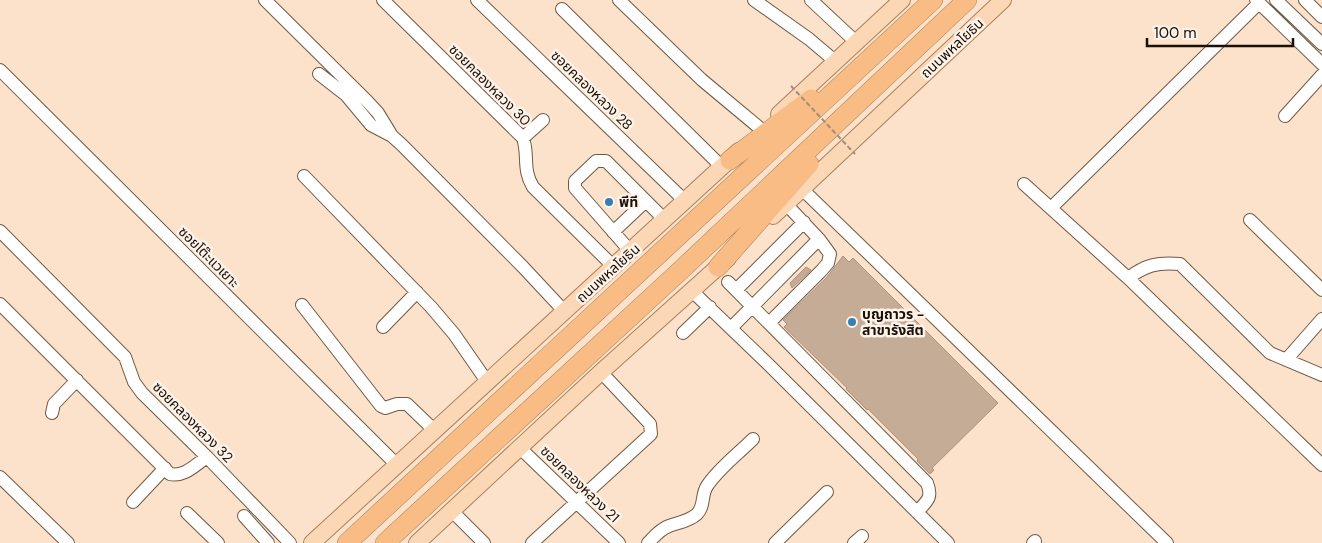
<svg xmlns="http://www.w3.org/2000/svg" width="1322" height="543" viewBox="0 0 1322 543" font-family="'DM Sans','Noto Sans Thai',sans-serif">
<style>
.building{fill:#c5ac96;stroke:#ab937d}
.lines{fill:none;stroke-linecap:round;stroke-linejoin:round}
.minor-casing{stroke:#6f5945;stroke-width:14}
.major-casing{stroke:#aa8059;stroke-width:18}
.highway-casing{stroke:#aa8059;stroke-width:20}
.minor{stroke:#fff;stroke-width:12}
.major{stroke:#fbd7b5;stroke-width:16}
.highway{stroke:#f8bc84;stroke-width:19}
.path-bridge{stroke:#a28e7d;stroke-width:2;stroke-dasharray:5 2.5;stroke-linecap:butt}
.poi-dot{fill:#377fb3;stroke:#fef3e9;stroke-width:2}
.labels{text-anchor:middle;stroke-width:5;stroke-linejoin:round;paint-order:stroke}
.street-label{font-size:14px;fill:#191008;stroke:#fef3e9}
.poi-label{font-size:14px;font-weight:bold;fill:#191008;stroke:#fef3e9;text-anchor:start}
</style>
<rect width="100%" height="100%" fill="#fde2cb"/>
<path class="building" d="M843,256L849,262L853,258L998,403L932,468L934,470L930,474L917,461L918,459L868,409L867,410L846,389L847,388L784,327L787,324L783,320L827,277Z
M806,267L811,270L792,288L790,283Z"/>
<g class="lines">
<g class="minor-casing">
<path id="minor" d="M265,0L367,101L378,113L392,136
M383,0L523,138C529,156 522,169 533,187L614,267
M477,0L685,201
M619,0L702,80L762,130
M754,0L809,39L835,61
M811,0L856,42
M1256,0L1322,64
M1276,0L1322,44
M1305,0L1322,17
M562,9L722,167
M0,70L397,465
M319,74L346,95L371,125L392,136L402,145L523,267L565,312
M1285,116L1322,75
M523,138L543,120
M304,176L431,307L454,334L488,383
M1024,184L1128,278C1146,265 1157,262 1180,264L1270,353L1322,375
M802,189L1167,543
M1051,208L1259,3
M1250,220L1322,290
M0,231L119,351L125,357L134,382L142,393L207,457L290,543
M613,232L646,201
M631,252L575,188V181L596,161H606L665,220
M1128,278L1322,465
M728,282L927,483C933,498 927,501 917,512
M736,290L804,222
M692,291L768,364L948,543
M0,304L170,474C185,477 195,465 207,457
M302,305L381,406L385,408L397,404H407L435,431
M769,323L821,271L828,263L830,254L819,239L786,204
M383,327L417,292
M731,328L819,239
M683,333L710,307
M1286,360L1322,319
M52,413L54,404L77,380
M520,448L619,543
M0,477L68,543
M133,502L165,468
M452,511L484,543
M187,513L218,543
M244,516L268,543
M532,543L651,434L650,424L601,372
M648,543C654,537 660,529 669,526C679,522 688,522 697,514C705,506 701,495 707,486C719,468 738,454 753,439
M775,543L827,492
M854,543L862,536
M1033,543L1035,541"/>
</g>
<g class="major-casing">
<path id="major" d="M779,114L902,0
M773,216L1003,0
M312,543L739,151
M417,543L601,372L728,258"/>
</g>
<g class="highway-casing">
<path id="highway" d="M730,160L811,99
M718,267L809,164
M347,543L933,0
M385,543L681,270L967,0"/>
</g>
<use href="#minor" class="minor"/>
<use href="#major" class="major"/>
<use href="#highway" class="highway"/>
<path class="path-bridge" d="M791,86L855,154"/>
</g>
<g class="poi-dot">
<circle cx="609" cy="202" r="5"/>
<circle cx="852" cy="322" r="5"/>
</g>
<g class="labels">
<g class="street-label">
<text transform="translate(952 48) rotate(-43)" y="5">ถนนพหลโยธิน</text>
<text transform="translate(490 85) rotate(45)" y="5">ซอยคลองหลวง 30</text>
<text transform="translate(592 90) rotate(44)" y="5">ซอยคลองหลวง 28</text>
<text transform="translate(209 257) rotate(45)" y="5">ซอยโต๊ะแวเยาะ</text>
<text transform="translate(608 273) rotate(-42)" y="5">ถนนพหลโยธิน</text>
<text transform="translate(193 422) rotate(45)" y="5">ซอยคลองหลวง 32</text>
<text transform="translate(580 484) rotate(44)" y="5">ซอยคลองหลวง 21</text>
</g>
<g class="poi-label">
<text x="619" y="207">พีที</text>
<text x="862" y="319">บุญถาวร -<tspan x="862" dy="16">สาขารังสิต</tspan></text>
</g>
</g>
<path d="M1147 38v8h146v-8" fill="none" stroke="#191008" stroke-width="2.5"/>
<text x="1154" y="38" font-size="15" fill="#191008" stroke="#fef3e9" stroke-width="4" paint-order="stroke">100 m</text>
</svg>
